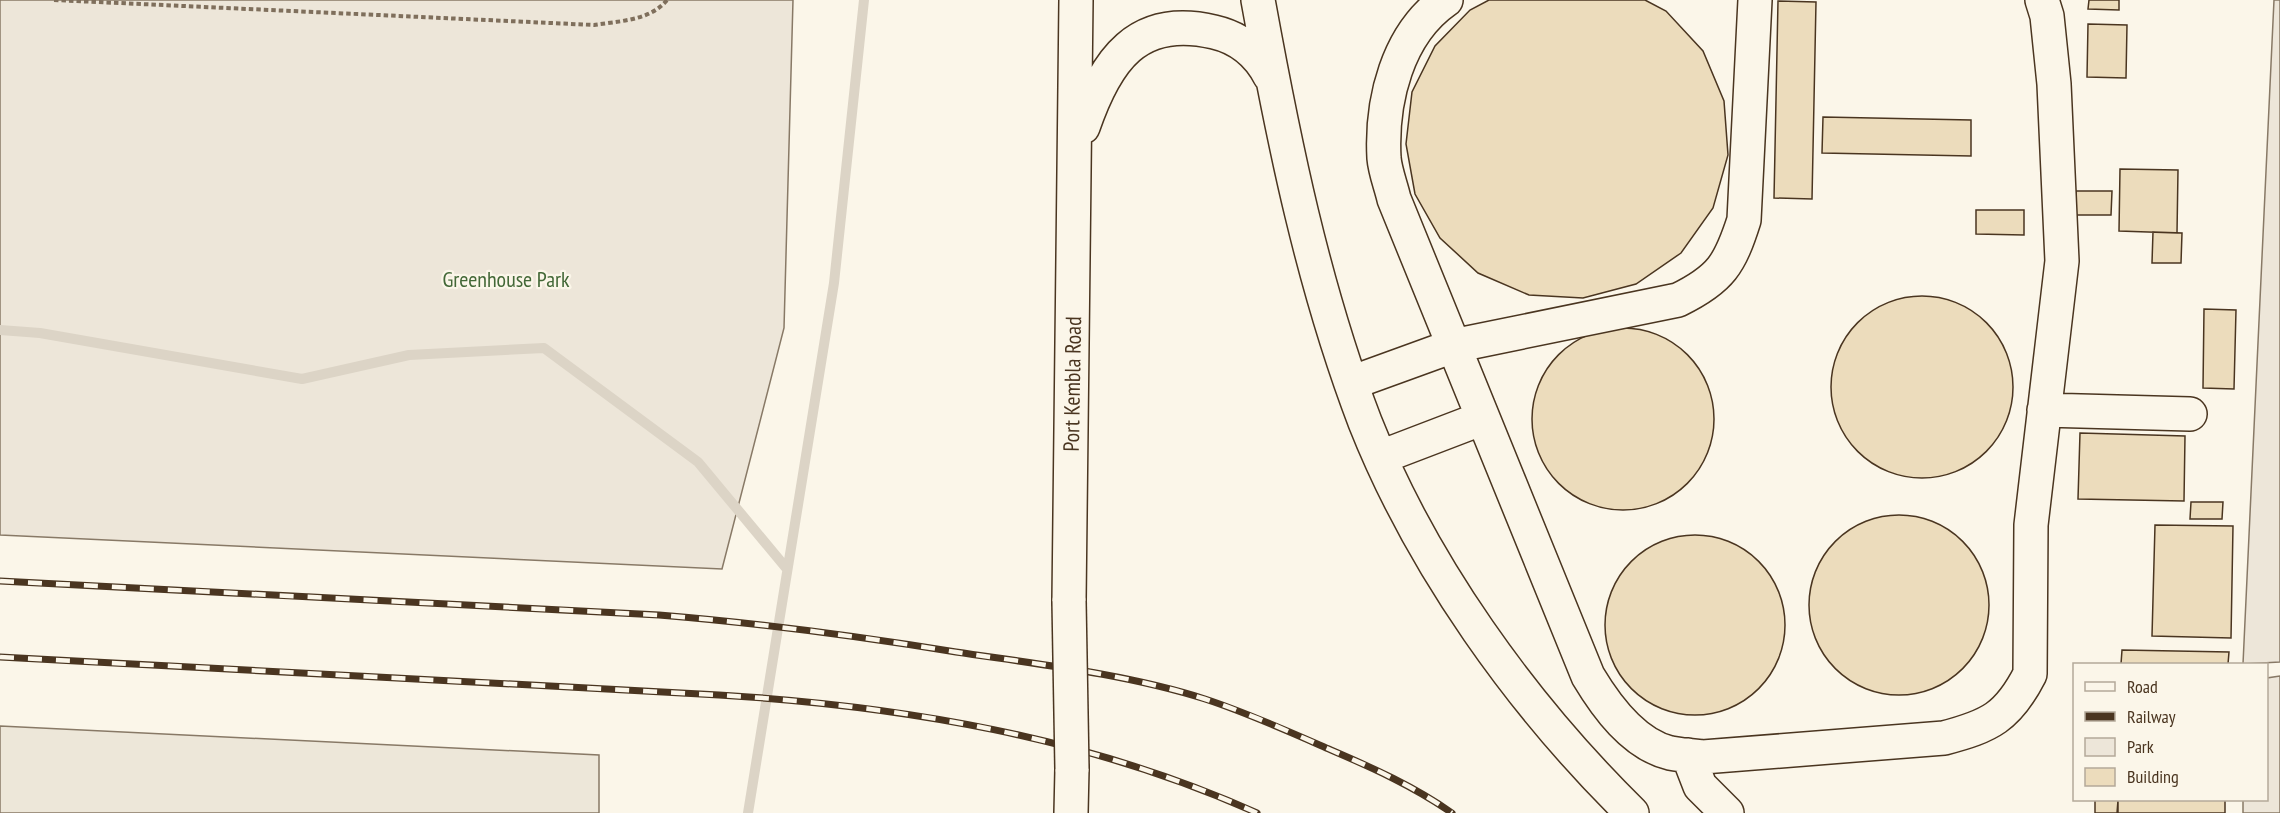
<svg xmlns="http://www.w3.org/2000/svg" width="2280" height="813" viewBox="0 0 2280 813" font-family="'PT Sans Narrow',sans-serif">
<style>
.green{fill:#ede6d9;stroke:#887966;stroke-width:1.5}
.parking{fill:#ede7d9;stroke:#887966;stroke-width:1.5}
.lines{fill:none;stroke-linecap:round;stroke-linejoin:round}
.stream{stroke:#dcd4c6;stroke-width:10}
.building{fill:#ecdcbc;stroke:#4a3520;stroke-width:1.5}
.minor-casing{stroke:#4a3520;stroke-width:36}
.path{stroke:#7f6f5c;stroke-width:4;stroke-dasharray:4.5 3;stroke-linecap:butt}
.minor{stroke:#fbf6e9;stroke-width:33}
.rail-casing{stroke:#4a3520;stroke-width:7}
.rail{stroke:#fbf6e9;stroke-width:4.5;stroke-dasharray:14;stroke-linecap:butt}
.minor-bridge-casing{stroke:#4a3520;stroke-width:36;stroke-linecap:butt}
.minor-bridge{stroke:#fbf6e9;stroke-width:33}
.labels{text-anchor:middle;stroke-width:4.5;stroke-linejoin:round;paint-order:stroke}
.park-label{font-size:22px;fill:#436837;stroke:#fbf6e9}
.street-label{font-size:22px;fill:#4a3520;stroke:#fbf6e9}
</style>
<rect width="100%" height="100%" fill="#fbf6e9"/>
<path class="green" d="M0,0H793L784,328L722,569L0,535Z
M2274,0H2280V662L2243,664Z
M2280,676V813H2243V800H2266L2267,678Z"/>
<path class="parking" d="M0,726L599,755V813H0Z"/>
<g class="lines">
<path class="stream" d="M0,330L40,333L302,379L409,355L544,348L698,462L787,569
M748,813L834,283L864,0"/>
</g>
<path class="building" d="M1489,0H1645L1666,11L1703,51L1724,101L1728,155L1713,208L1681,253L1636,284L1583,298L1529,295L1478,273L1440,238L1415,194L1406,144L1412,92L1435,46L1470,10Z
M2089,0H2119V10L2088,9Z
M1778,1L1816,2L1812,199L1774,198Z
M2088,24L2127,25L2126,78L2087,77Z
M1823,117L1971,120V156L1822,153Z
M2120,169L2178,170L2177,233L2119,231Z
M2076,191H2112L2111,215H2076Z
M1976,210H2024V235L1976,234Z
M2153,232L2182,233L2181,263H2152Z
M1831 387a91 91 0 1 1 182 0a91 91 0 1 1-182 0Z
M2204,309L2236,310L2234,389L2203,388Z
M1532 419a91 91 0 1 1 182 0a91 91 0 1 1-182 0Z
M2080,433L2185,436L2184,501L2078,499Z
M2191,502H2223L2222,519H2190Z
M1809 605a90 90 0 1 1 180 0a90 90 0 1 1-180 0Z
M2155,525L2233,526L2231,638L2152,636Z
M1605 625a90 90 0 1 1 180 0a90 90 0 1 1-180 0Z
M2122,650L2229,652L2228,664H2121Z
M2095,800H2118L2117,813H2095Z
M2118,800H2225V813H2118Z"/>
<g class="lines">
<g class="minor-casing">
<path id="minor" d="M1258,0C1284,143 1313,286 1365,422C1422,566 1522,705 1632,813
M1446,0C1397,34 1381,101 1384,158C1385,171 1391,186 1394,199L1588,676C1606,706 1633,744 1670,753C1680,755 1692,756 1703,757L1944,738C1990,726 2008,717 2030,674L2031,525L2062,261L2054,84L2047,16L2042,0
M1083,127C1106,60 1137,14 1214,32C1240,38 1258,53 1270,76
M1351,383L1453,346L1678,300C1721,279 1730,264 1744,220L1755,0
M2044,410L2190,414
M1381,457L1483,418
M1069,601L1076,0
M1688,755L1700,786L1727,813
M1071,813L1072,769"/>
</g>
<path class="path" d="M54,0L594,25C618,21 650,21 667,0"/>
<use href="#minor" class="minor"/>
<g class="rail-casing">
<path id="rail" d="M0,581L659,615C758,623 857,636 956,652C1037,664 1127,674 1205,699C1248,713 1290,732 1331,750C1373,768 1415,787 1452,813
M0,657L719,695C903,706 1088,737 1257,813"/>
</g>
<use href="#rail" class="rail"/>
<g class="minor-bridge-casing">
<path id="minor-bridge" d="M1069,601L1072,769"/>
</g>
<use href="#minor-bridge" class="minor-bridge"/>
</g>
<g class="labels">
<g class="park-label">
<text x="506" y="287">Greenhouse Park</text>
</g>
<g class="street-label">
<text transform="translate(1072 384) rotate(-89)" y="8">Port Kembla Road</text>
</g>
</g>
<rect x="2073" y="663" width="195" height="138" fill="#fbf6e9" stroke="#b4a999" stroke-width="1.5"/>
<rect x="2085" y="682" width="30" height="9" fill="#fbf6e9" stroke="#b4a999" stroke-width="1.5"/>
<text x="2127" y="693" font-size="18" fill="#4a3520">Road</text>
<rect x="2085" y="712" width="30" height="9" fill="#4a3520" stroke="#b4a999" stroke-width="1.5"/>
<text x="2127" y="723" font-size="18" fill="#4a3520">Railway</text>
<rect x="2085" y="738" width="30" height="18" fill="#ede6d9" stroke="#b4a999" stroke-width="1.5"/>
<text x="2127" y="753" font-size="18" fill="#4a3520">Park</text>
<rect x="2085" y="768" width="30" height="18" fill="#ecdcbc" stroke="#b4a999" stroke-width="1.5"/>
<text x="2127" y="783" font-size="18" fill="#4a3520">Building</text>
</svg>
